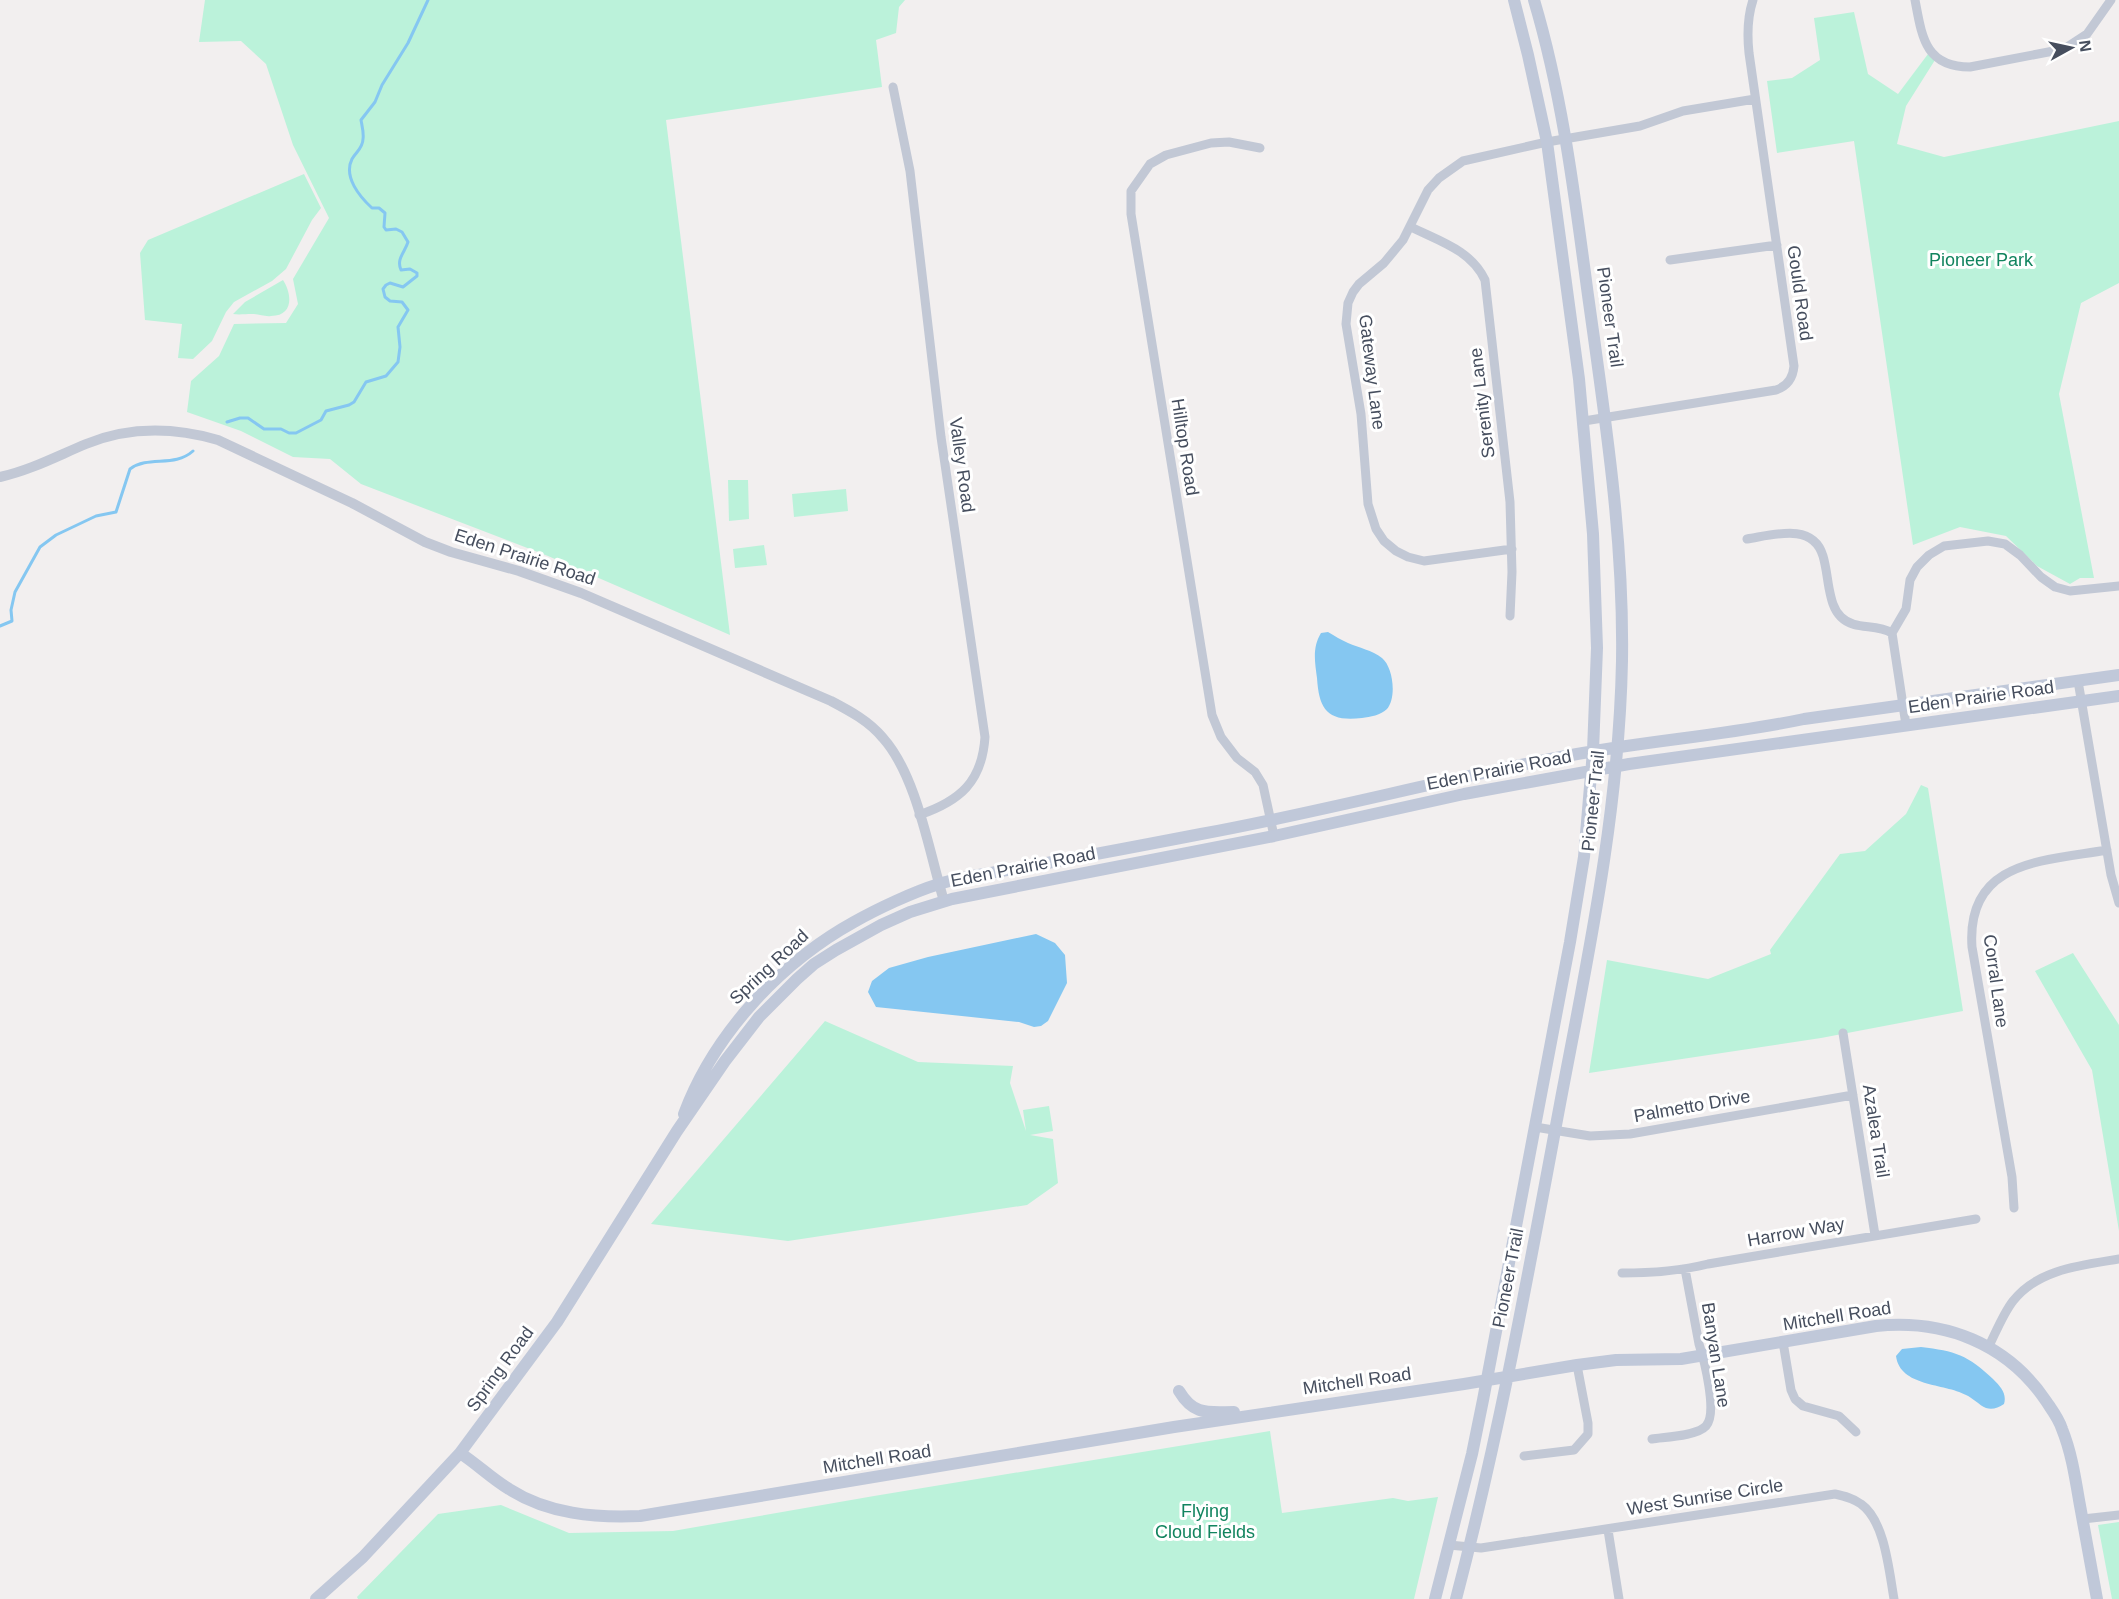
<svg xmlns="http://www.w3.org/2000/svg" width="2119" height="1599" viewBox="0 0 2119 1599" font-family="Arial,sans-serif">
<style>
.green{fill:#bbf2da}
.water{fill:#85c7f1}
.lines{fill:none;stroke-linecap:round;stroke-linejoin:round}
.stream{stroke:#85c7f1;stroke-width:3}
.minor{stroke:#c2c8d5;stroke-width:9}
.tertiary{stroke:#c2c8d5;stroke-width:10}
.secondary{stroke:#c0c8d9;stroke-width:12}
.labels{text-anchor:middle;stroke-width:6;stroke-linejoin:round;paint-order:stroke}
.park-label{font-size:18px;fill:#12845f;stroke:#fff}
.street-label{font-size:18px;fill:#464e5e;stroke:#fff}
</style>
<rect width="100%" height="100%" fill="#f2efef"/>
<path class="green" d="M205,0H905L899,7L896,33L876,40L882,87L666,120L730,635L548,556L361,484L330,459L293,457L241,431L187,412L191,381L219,356L234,324L286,323L298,304L293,279L329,218L293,145L266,64L241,41L199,42Z
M1854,12L1868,74L1898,94L1928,54L1935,60L1906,106L1897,144L1944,157L2119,121V283L2081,303L2059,394L2094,578H2080L2070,584L2037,566L2006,536L1960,527L1913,545L1854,141L1777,153L1767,81L1792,78L1820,60L1814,18Z
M304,174L321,208L312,220L286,269L272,281L234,302L226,312L212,341L193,359L178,358L182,324L145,320L140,253L148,240Z
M283,280C292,294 294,316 271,316C265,317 259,314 252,314C245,314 239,315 233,314L245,302Z
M728,480H748L749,519L729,521Z
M846,489L848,511L794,517L792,494Z
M764,545L767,565L735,568L733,549Z
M1921,785L1928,788L1963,1011L1821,1038L1589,1073L1607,960L1708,979L1771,954L1770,950L1840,854L1865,851L1906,814Z
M2073,953L2119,1025V1231L2092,1070L2035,971Z
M825,1021L918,1062L1013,1066L1010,1083L1026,1131L1023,1110L1049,1106L1053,1131L1030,1135L1053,1139L1058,1183L1027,1205L788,1241L651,1224Z
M1270,1431L1282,1513L1393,1498L1408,1501L1438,1497L1414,1599H358L357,1597L438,1514L501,1505L569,1533L673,1531L874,1496Z
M2119,1522V1599H2112L2098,1525Z"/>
<path class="water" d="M1328,632C1335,636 1341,640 1348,643C1359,648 1372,650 1382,658C1393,667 1397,697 1387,709C1381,715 1370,717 1362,718C1328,722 1319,710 1317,678C1315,662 1312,648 1321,633Z
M1036,934L1055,943L1065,955L1067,983L1048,1021L1041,1026L1034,1027L1019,1022L876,1007L868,992L872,981L889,968L928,957Z
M1921,1347C1955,1351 1968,1355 1993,1379C2001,1387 2007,1394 2004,1404C1998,1408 1992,1410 1986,1408C1979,1405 1973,1398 1966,1395C1944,1383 1900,1387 1896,1356L1902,1349Z"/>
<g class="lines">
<path class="stream" d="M227,422L240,418H248L264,429H281L289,433H296L321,420L326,411L349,405L354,402L366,382L386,376L398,362L400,347L398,327L408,310L402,302L390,301L385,297L383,289L386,285L390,283L403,287L417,276V273L410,269L401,270C396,259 405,252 408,242L402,232L396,229L386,230L384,227L385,213L379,208H372C360,197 343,177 352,159C356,152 363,148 363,139C364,133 362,126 361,120L375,102L382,85L408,43L428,0
M0,626L12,621L11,610L15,592L40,547L56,535L96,516L116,512L130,469C149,455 174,468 193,451"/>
<path class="minor" d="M1915,0C1922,37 1925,67 1970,67L2064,49L2087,34L2111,0
M893,87L910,171L941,437L985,737C982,782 960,801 919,815
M1260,148L1229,142L1211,143L1166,155L1150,164L1131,191V214L1212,715L1221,737L1237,758L1255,772L1263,785L1274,836
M1411,227C1439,241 1471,250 1485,280L1510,502L1512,572L1510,616
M1670,260L1777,245
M1584,421L1776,390C1788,386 1793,378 1794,366L1749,53C1747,34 1747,18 1753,0
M1747,539C1773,535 1813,522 1823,556C1826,566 1827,577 1829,588C1831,598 1833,609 1841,617C1855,631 1875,623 1892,633
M1512,549L1424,561L1408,557L1396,551L1384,541L1376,529L1368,504L1361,414L1346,324L1348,303L1353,292L1359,284L1384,263L1403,240L1428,190L1439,178L1463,161L1547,142L1640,126L1683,111L1755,99
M2078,681L2111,875L2119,903
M1906,725L1892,633L1906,609L1910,580L1917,567L1929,555L1944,546L1988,541L2005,544L2020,555L2041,577L2055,587L2070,591L2119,586
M1843,1033L1875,1235
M1535,1127L1590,1136L1630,1134L1853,1095
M2014,1208L2012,1177L1972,947C1966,860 2044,861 2107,850
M1622,1273C1652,1273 1679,1271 1708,1264L1976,1219
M1783,1342L1791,1390L1795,1399L1803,1406L1839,1416L1856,1432
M1989,1346C1996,1332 2003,1314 2013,1301C2038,1269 2082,1265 2119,1259
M1652,1439C1665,1437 1697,1436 1706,1426C1718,1413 1704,1359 1699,1344L1685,1269
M1524,1456L1574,1450L1588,1434V1423L1577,1365
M2083,1519L2119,1515
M1608,1530L1619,1599
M1449,1545L1481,1548L1835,1494C1844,1496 1853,1498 1861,1504C1885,1521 1889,1571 1894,1599"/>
<path class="tertiary" d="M0,477C31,470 57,456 86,444C130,426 173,427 218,440L352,503L425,542L451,552L519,571L581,593L831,701C850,711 869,721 883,738C917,776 929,852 944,901"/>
<path class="secondary" d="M684,1114C714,1034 780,963 854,922C877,909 913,892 939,884C967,875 1001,872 1030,866C1087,856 1144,845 1201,834C1327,811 1451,777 1577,754C1652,740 1729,735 1804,719L2119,675
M1179,1391C1194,1416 1208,1412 1234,1412
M460,1453C477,1464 492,1479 509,1489C548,1514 595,1518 640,1516L1174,1427L1464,1384L1577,1365L1616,1360L1681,1359L1876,1326C1944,1319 2007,1343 2046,1401C2052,1410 2059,1419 2062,1429C2071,1451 2075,1476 2079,1500C2085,1533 2091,1566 2097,1599
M316,1599L363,1557L460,1453L557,1322L677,1131L725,1061L759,1017L797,979L814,964L836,950L881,925L910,912L952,899L1274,836L1464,794L1629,764L2119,696
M1435,1599L1472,1454L1483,1400L1570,942L1584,857L1593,751L1597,648L1593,534L1579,379L1547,142L1528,55L1514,0
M1456,1599C1499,1436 1529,1270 1560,1104C1588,956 1619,813 1622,661C1624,535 1604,412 1587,288C1574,191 1562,94 1534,0"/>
</g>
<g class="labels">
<g class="park-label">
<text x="1981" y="266">Pioneer Park</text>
<text x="1205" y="1517">Flying<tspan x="1205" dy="21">Cloud Fields</tspan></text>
</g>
<g class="street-label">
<text transform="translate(1800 293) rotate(82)" y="6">Gould Road</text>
<text transform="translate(1610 317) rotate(82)" y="6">Pioneer Trail</text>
<text transform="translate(1372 372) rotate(83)" y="6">Gateway Lane</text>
<text transform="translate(1482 403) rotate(-97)" y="6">Serenity Lane</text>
<text transform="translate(1185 447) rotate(81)" y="6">Hilltop Road</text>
<text transform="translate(962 465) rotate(82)" y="6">Valley Road</text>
<text transform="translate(525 557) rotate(18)" y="6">Eden Prairie Road</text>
<text transform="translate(1981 697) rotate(-8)" y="6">Eden Prairie Road</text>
<text transform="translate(1499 770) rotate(-11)" y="6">Eden Prairie Road</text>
<text transform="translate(1593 801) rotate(-84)" y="6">Pioneer Trail</text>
<text transform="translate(1023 867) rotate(-11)" y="6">Eden Prairie Road</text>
<text transform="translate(769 967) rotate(-43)" y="6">Spring Road</text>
<text transform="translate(1996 981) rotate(82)" y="6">Corral Lane</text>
<text transform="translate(1692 1106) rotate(-10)" y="6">Palmetto Drive</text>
<text transform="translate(1876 1131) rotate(81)" y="6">Azalea Trail</text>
<text transform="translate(1796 1232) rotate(-10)" y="6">Harrow Way</text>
<text transform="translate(1508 1278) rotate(-79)" y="6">Pioneer Trail</text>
<text transform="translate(1837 1316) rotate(-9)" y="6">Mitchell Road</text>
<text transform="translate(1716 1355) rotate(81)" y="6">Banyan Lane</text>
<text transform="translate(500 1369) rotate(-54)" y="6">Spring Road</text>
<text transform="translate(1357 1381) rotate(-8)" y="6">Mitchell Road</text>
<text transform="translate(877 1459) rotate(-9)" y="6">Mitchell Road</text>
<text transform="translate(1705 1497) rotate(-9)" y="6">West Sunrise Circle</text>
</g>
</g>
<g transform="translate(2071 48) rotate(82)" stroke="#ffffff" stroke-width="4.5" paint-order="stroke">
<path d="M0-4.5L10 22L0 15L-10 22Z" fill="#464e5e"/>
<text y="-9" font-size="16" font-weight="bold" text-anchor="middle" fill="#464e5e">N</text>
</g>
</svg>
